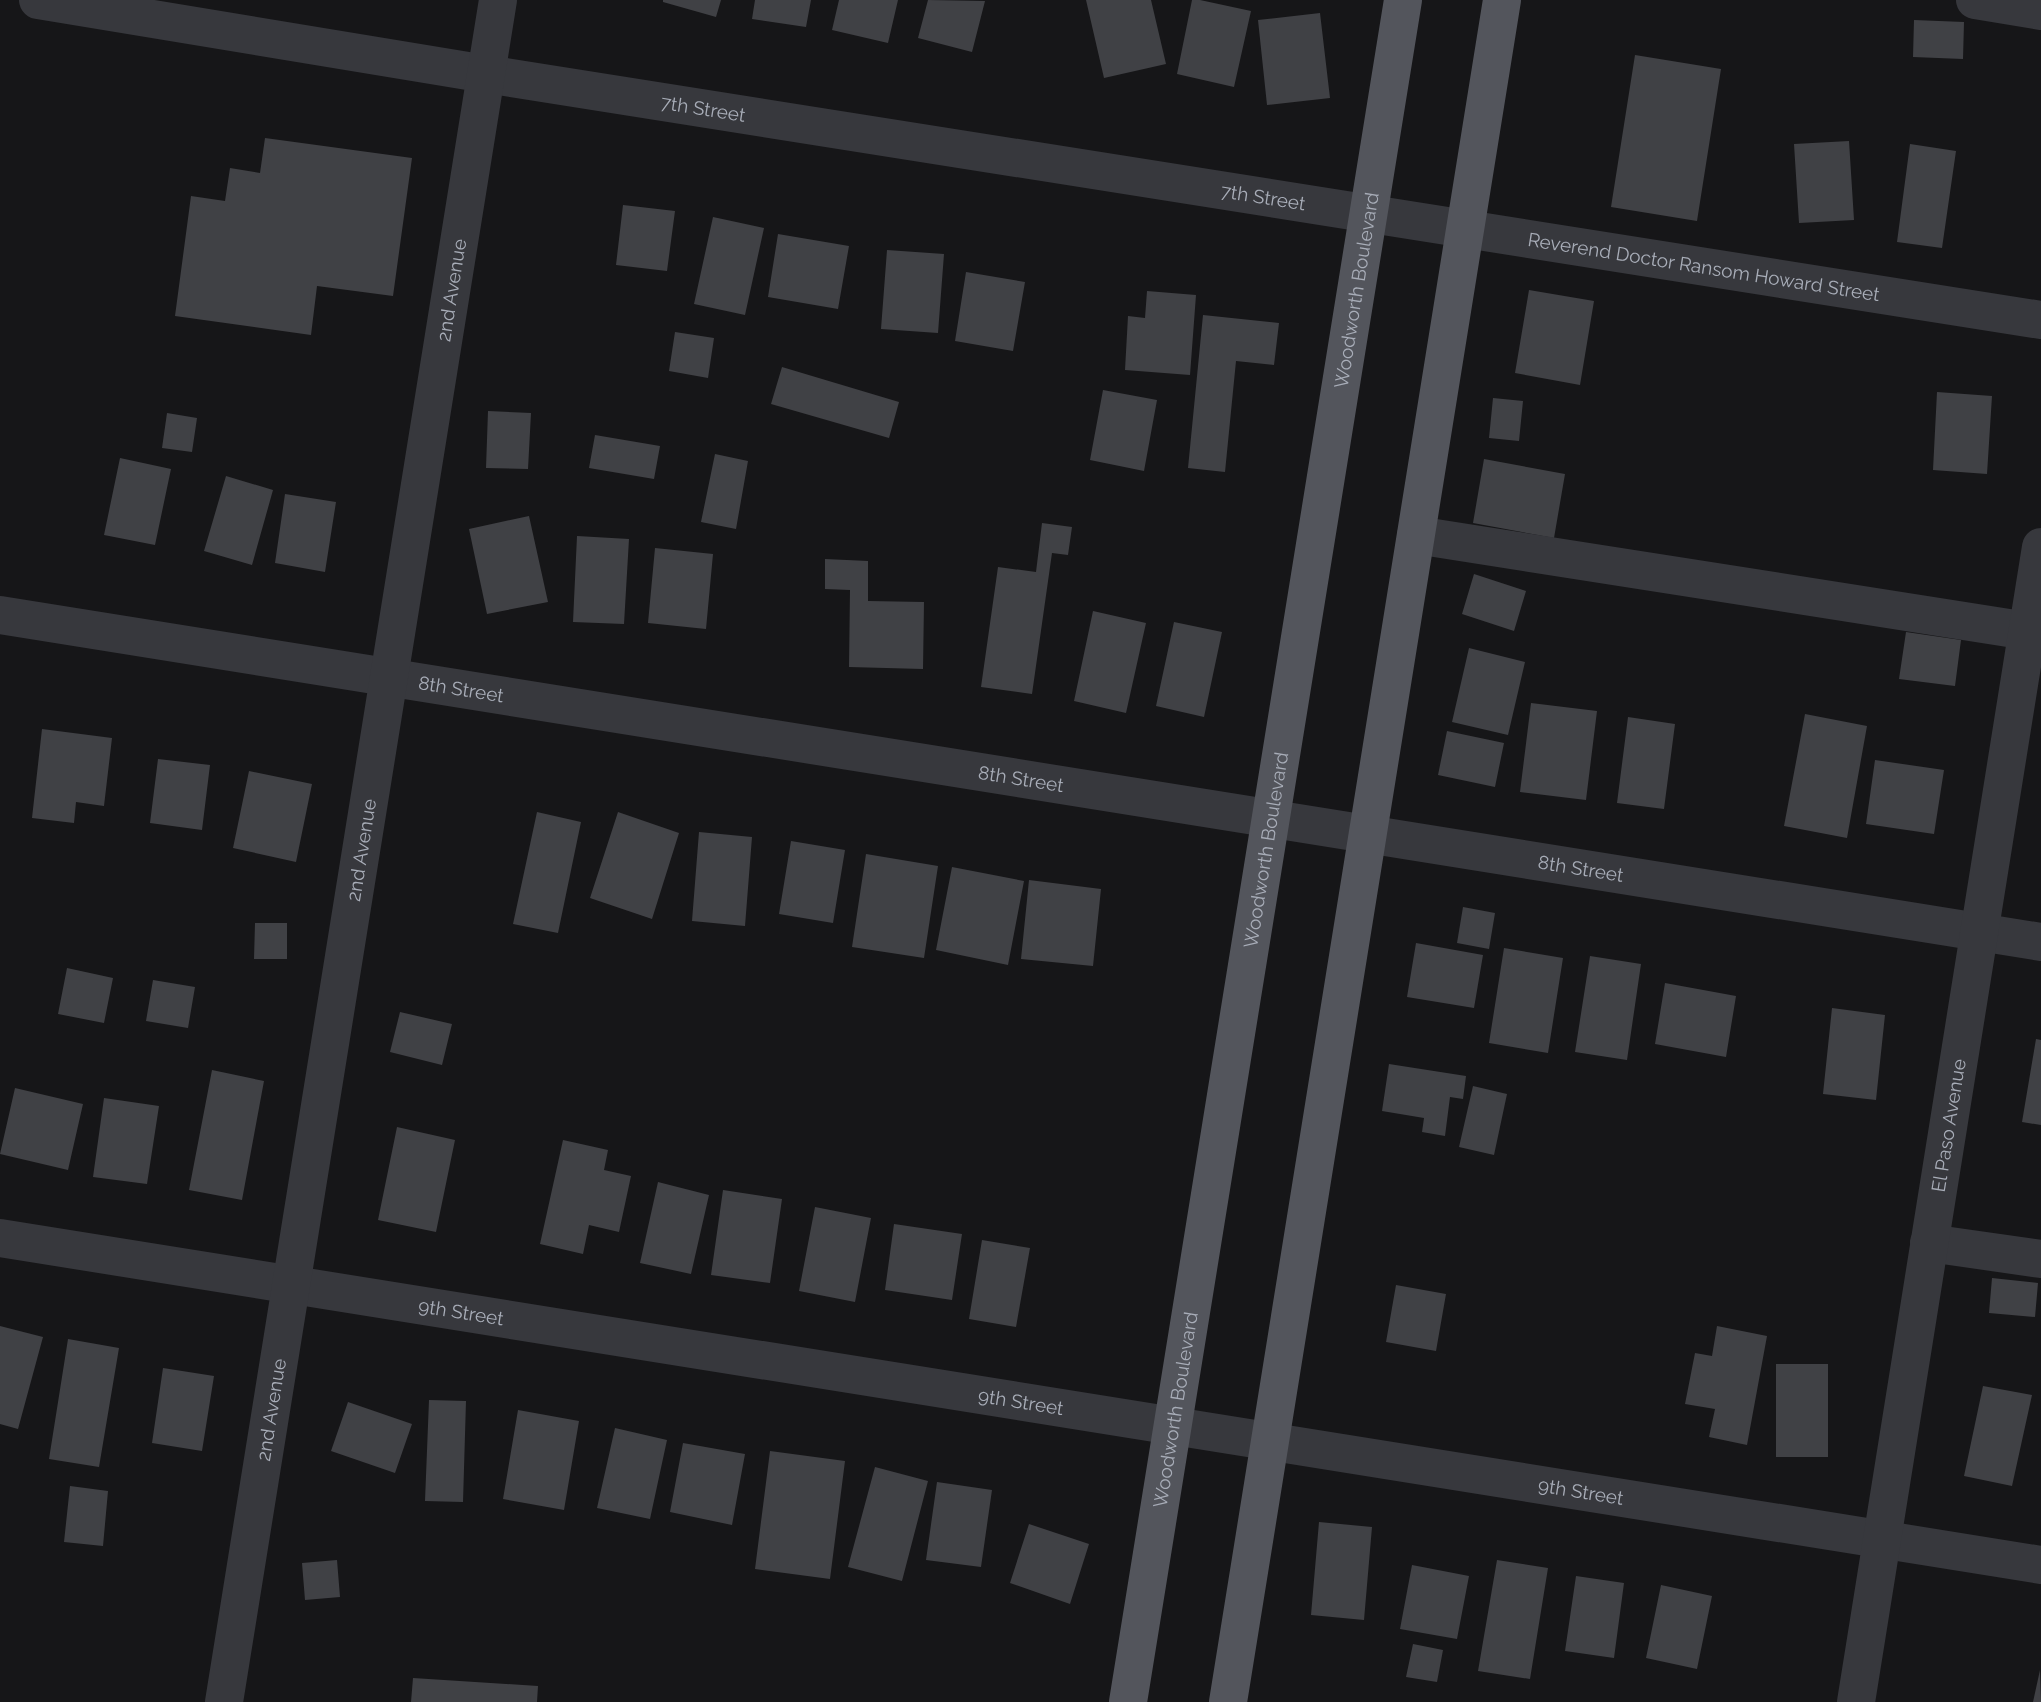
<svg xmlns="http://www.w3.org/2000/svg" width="2041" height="1702" viewBox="0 0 2041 1702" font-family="Raleway,sans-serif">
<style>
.building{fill:#404145}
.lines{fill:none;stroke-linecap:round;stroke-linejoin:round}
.minor{stroke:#37383d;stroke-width:38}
.major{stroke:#53555c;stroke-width:38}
.labels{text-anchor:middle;stroke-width:5;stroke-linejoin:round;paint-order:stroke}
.street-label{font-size:19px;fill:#a8adb8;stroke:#111113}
</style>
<rect width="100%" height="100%" fill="#161618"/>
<path class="building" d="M663,0H721L716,17L663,2Z
M755,0H811L806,27L752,19Z
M839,0H898L888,43L832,30Z
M928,0L985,1L972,52L918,38Z
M1086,0H1151L1166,64L1104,78Z
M1192,0H1200L1251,11L1234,87L1177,74Z
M1320,13L1330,98L1267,105L1258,20Z
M1914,20L1964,22L1963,59L1913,57Z
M1635,55L1721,69L1697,221L1611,207Z
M265,138L412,158L393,296L317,286L311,335L175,316L191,196L225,201L230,168L260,173Z
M1849,141L1854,220L1799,223L1794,144Z
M1910,144L1956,151L1942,248L1897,242Z
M623,205L675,211L667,271L616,265Z
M713,217L764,228L745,315L694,304Z
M778,234L849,246L838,309L768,297Z
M887,250L944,254L938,333L881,329Z
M966,272L1025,282L1013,351L955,341Z
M1529,290L1594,301L1580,385L1515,373Z
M1147,291L1196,295L1190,375L1125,370L1128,316L1145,318Z
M1203,315L1279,323L1274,365L1236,361L1225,472L1188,468Z
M675,332L714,338L708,378L669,371Z
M782,367L899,402L889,438L771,404Z
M1103,390L1157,400L1144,471L1090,460Z
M1937,392L1992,396L1987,474L1933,470Z
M1493,398L1523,401L1519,441L1489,438Z
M488,411L531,413L528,469L486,468Z
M167,413L197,418L192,452L162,448Z
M595,435L660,446L654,479L589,468Z
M715,454L748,461L736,529L701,522Z
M120,458L171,469L155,545L104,535Z
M1484,459L1565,474L1554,538L1473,523Z
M226,476L273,490L252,565L204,551Z
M285,494L336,502L325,572L275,563Z
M529,516L548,602L487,614L469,529Z
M1042,523L1072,527L1068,555L1052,553L1032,694L981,687L998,567L1036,572Z
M577,536L629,539L624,624L573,622Z
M655,548L713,554L706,629L648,623Z
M825,559L868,561V601L924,602L923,669L849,667L850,590L825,589Z
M1474,574L1526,591L1514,631L1462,614Z
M1093,611L1146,623L1126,713L1074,701Z
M1174,622L1222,632L1204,717L1156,706Z
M1906,632L1961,640L1955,686L1899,679Z
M1469,648L1525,662L1508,735L1452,722Z
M1531,703L1597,711L1586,800L1520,792Z
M1805,714L1867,726L1847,838L1784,826Z
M1628,717L1675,724L1664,809L1617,803Z
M42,729L112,738L104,806L76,802L74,823L32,818Z
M1447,731L1504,743L1495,787L1438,775Z
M158,759L210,765L202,830L150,823Z
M1875,760L1944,770L1934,834L1866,824Z
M249,771L312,784L296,862L233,848Z
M537,812L581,822L558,933L513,924Z
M618,812L679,833L652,919L590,898Z
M699,832L752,837L745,926L692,921Z
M791,841L845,850L833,923L779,914Z
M866,854L938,866L924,958L852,947Z
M952,867L1024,881L1008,965L936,950Z
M1029,880L1101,889L1093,966L1021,959Z
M1463,907L1495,913L1489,949L1457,943Z
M255,923H287V959H254Z
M1416,943L1483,955L1474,1008L1407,997Z
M1504,948L1563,958L1548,1053L1489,1043Z
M1590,956L1641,964L1627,1060L1575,1052Z
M67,968L113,978L104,1023L58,1014Z
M153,980L195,987L188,1028L146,1021Z
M1665,983L1736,996L1726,1057L1655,1044Z
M1832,1008L1885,1015L1876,1100L1823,1094Z
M400,1012L452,1024L442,1065L390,1052Z
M2036,1039L2041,1040V1125L2022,1122Z
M1389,1064L1466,1076L1463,1099L1450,1097L1445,1136L1422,1132L1424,1118L1382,1111Z
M212,1070L264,1081L242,1200L189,1190Z
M1473,1086L1507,1094L1494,1155L1459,1147Z
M15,1088L83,1104L68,1170L0,1154Z
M104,1098L159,1106L147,1184L93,1177Z
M397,1127L455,1140L436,1232L378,1220Z
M563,1140L608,1150L604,1170L631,1176L619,1232L589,1225L583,1254L540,1244Z
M658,1182L709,1195L691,1274L640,1263Z
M723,1190L782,1199L770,1283L711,1275Z
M815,1207L871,1218L855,1302L799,1291Z
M894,1224L962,1234L952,1300L885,1290Z
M982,1240L1030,1248L1016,1327L969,1319Z
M1992,1278L2038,1283L2035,1317L1989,1313Z
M1396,1285L1446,1294L1436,1351L1386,1342Z
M0,1326L43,1337L18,1429L0,1424Z
M1717,1326L1767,1336L1747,1445L1709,1437L1715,1409L1685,1404L1695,1353L1712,1356Z
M68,1339L119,1348L99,1467L49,1459Z
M1776,1364H1828V1457H1776Z
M163,1368L214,1376L202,1451L152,1443Z
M1983,1386L2032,1395L2012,1486L1964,1476Z
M429,1400L466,1401L463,1502L425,1501Z
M348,1402L412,1424L395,1473L331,1451Z
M518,1410L579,1421L564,1510L503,1499Z
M615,1428L667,1440L650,1519L597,1508Z
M683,1443L745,1454L732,1525L670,1512Z
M770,1451L845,1461L830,1579L755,1569Z
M875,1467L928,1481L902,1581L848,1567Z
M937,1482L992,1490L981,1567L926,1560Z
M70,1486L108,1491L103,1546L64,1542Z
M1319,1522L1372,1527L1364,1620L1311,1615Z
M1029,1524L1089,1544L1070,1604L1010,1583Z
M337,1560L340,1597L305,1600L302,1563Z
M1497,1560L1548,1568L1530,1679L1478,1671Z
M1412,1565L1469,1576L1457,1639L1400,1629Z
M1576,1576L1624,1583L1614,1658L1565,1651Z
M1661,1585L1712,1596L1697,1669L1646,1658Z
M1413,1644L1443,1650L1437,1682L1406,1677Z
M2040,1670L2041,1702H2033Z
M413,1678L538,1686L537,1702H411Z"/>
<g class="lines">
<g class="minor">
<path id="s1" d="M38,0L486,74L2041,320"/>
<path d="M1975,0L2041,11"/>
<path d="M1416,535L2041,633"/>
<path id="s2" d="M0,615L2041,942"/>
<path id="s3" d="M0,1238L2041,1565"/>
<path d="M1929,1243L2041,1259"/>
<path id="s4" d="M224,1702L498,0"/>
<path id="s5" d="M1856,1702L2041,547"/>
</g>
<g class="major">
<path id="s6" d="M1128,1702L1403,0"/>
<path d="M1228,1702L1502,0"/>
</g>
</g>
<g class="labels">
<g class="street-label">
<text dy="7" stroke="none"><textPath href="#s1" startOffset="674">7th Street</textPath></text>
<text dy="7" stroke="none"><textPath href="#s1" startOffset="1241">7th Street</textPath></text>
<text dy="7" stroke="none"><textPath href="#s1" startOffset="1687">Reverend Doctor Ransom Howard Street</textPath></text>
<text dy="7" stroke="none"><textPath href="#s4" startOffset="1430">2nd Avenue</textPath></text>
<text dy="7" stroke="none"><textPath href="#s6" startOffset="1430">Woodworth Boulevard</textPath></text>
<text dy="7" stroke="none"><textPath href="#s2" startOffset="467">8th Street</textPath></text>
<text dy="7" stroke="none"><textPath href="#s2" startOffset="1034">8th Street</textPath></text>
<text dy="7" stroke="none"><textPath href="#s4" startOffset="863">2nd Avenue</textPath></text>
<text dy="7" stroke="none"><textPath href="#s6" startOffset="863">Woodworth Boulevard</textPath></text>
<text dy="7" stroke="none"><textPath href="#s2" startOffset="1601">8th Street</textPath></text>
<text dy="7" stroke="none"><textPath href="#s5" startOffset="584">El Paso Avenue</textPath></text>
<text dy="7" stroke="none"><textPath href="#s3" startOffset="467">9th Street</textPath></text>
<text dy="7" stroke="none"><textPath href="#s3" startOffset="1034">9th Street</textPath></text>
<text dy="7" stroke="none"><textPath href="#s4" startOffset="296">2nd Avenue</textPath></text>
<text dy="7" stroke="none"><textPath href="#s6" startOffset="296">Woodworth Boulevard</textPath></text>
<text dy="7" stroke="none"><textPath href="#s3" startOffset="1601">9th Street</textPath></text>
</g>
</g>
</svg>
